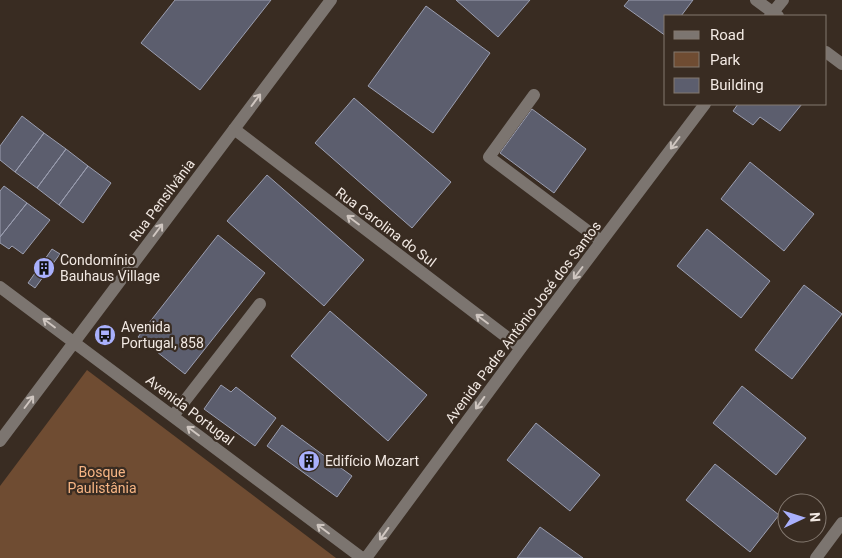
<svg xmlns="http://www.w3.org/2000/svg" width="842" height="558" viewBox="0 0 842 558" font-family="Roboto,sans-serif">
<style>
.green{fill:#6f4c32}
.building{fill:#5c5e6e;stroke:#9b9eb0}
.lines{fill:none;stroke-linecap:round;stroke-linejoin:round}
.minor{stroke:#7c7570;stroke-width:12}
.oneway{stroke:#cfc6c0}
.labels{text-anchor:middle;stroke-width:4.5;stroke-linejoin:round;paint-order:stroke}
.street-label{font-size:14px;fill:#f2e9e3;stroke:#392c22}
.poi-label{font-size:14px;fill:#f2e9e3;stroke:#392c22;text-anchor:start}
.park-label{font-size:14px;fill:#f7b584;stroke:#392c22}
</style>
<rect width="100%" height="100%" fill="#392c22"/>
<path class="green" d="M87,370L336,558H0V486Z"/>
<path class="building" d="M175,0H271L200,90L141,43Z
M456,0H530L498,37Z
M629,0H693L681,16H666V36L624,6Z
M426,6L490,53L433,133L368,86Z
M354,98L451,182L412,228L315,143Z
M738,104H802L780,131L760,117L753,125L733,111Z
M532,109L586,149L554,193L500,153Z
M22,116L44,133L15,172L0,160V146Z
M44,133L66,149L37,188L15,172Z
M66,149L88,166L59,205L37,188Z
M750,162L814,214L784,251L721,199Z
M88,166L111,183L83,223L59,205Z
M267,175L364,260L324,306L227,221Z
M4,186L27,203L0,237V191Z
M27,203L50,220L23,254L12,246L9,249L0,243V237Z
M707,229L770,281L741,318L677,266Z
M218,235L265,273L185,374L138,337Z
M52,249L60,254L35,288L28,283Z
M804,285L842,314L792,379L755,350Z
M330,311L427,395L388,441L291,356Z
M221,385L231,392L236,387L276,418L255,446L204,409Z
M742,386L806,438L776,475L713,423Z
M536,423L600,475L570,511L507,460Z
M282,425L352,476L337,497L267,446Z
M715,464L779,515L750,552L686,500Z
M540,527L583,558H517Z"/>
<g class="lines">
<path class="minor" d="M756,0L778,16
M770,16L783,0
M826,52L842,64
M534,95L489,157L601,241
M234,129L521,348
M0,287L362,558
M173,416L260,304
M0,441L331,0
M366,558L521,348L705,104
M816,558L842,523"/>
</g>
<defs><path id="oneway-shaft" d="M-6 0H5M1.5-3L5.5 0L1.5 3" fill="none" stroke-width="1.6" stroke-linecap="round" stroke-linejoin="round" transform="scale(1.25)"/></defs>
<g class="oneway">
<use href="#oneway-shaft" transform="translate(256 100) rotate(-53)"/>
<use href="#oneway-shaft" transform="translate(675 143) rotate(127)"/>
<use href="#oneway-shaft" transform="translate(353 220) rotate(-143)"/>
<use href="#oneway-shaft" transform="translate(158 230) rotate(-53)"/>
<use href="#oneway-shaft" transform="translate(578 273) rotate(127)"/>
<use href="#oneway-shaft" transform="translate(482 319) rotate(-143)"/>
<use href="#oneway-shaft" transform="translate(49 323) rotate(-143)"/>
<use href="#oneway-shaft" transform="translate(29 402) rotate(-53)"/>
<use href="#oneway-shaft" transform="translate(480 403) rotate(126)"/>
<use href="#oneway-shaft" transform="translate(193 431) rotate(-143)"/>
<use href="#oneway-shaft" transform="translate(323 529) rotate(-143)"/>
<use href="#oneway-shaft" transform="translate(384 534) rotate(126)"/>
</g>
<defs>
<g id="building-disc" transform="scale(1.125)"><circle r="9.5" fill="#a9b0fc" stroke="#392c22"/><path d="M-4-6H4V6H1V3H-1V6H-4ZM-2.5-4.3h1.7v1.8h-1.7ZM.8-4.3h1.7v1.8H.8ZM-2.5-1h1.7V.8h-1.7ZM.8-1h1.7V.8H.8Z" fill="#111"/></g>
<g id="bus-disc" transform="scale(1.125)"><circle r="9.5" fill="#a9b0fc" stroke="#392c22"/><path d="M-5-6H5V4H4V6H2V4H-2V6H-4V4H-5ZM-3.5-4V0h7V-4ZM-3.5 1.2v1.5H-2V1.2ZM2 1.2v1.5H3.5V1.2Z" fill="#111"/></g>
</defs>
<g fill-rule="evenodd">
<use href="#building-disc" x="44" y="268"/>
<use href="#bus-disc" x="105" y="335"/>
<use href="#building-disc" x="309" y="461"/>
</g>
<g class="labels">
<g class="street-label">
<text transform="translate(162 200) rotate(-53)" y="5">Rua Pensilvânia</text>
<text transform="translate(386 227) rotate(37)" y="5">Rua Carolina do Sul</text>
<text transform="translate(523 322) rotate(-53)" y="5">Avenida Padre Antônio José dos Santos</text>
<text transform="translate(190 410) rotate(37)" y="5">Avenida Portugal</text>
</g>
<g class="poi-label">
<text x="60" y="265">Condomínio<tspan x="60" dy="16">Bauhaus Village</tspan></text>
<text x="121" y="332">Avenida<tspan x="121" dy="16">Portugal, 858</tspan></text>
<text x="325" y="466">Edifício Mozart</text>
</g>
<g class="park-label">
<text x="102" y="477">Bosque<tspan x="102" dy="16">Paulistânia</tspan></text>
</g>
</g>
<rect x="664" y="15" width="162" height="90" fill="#392c22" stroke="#83786f"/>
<rect x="674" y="31" width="25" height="8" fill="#7c7570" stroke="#83786f"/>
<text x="710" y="40" font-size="15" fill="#f2e9e3">Road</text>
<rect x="674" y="52" width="25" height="15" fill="#6f4c32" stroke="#83786f"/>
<text x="710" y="65" font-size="15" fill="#f2e9e3">Park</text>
<rect x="674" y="78" width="25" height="15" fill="#5c5e6e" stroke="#83786f"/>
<text x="710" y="90" font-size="15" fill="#f2e9e3">Building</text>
<g transform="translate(802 518) rotate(86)"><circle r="24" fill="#392c22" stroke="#83786f"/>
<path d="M0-4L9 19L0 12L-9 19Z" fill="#a9b0fc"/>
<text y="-8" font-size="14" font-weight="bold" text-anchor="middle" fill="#f2e9e3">N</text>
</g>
</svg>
